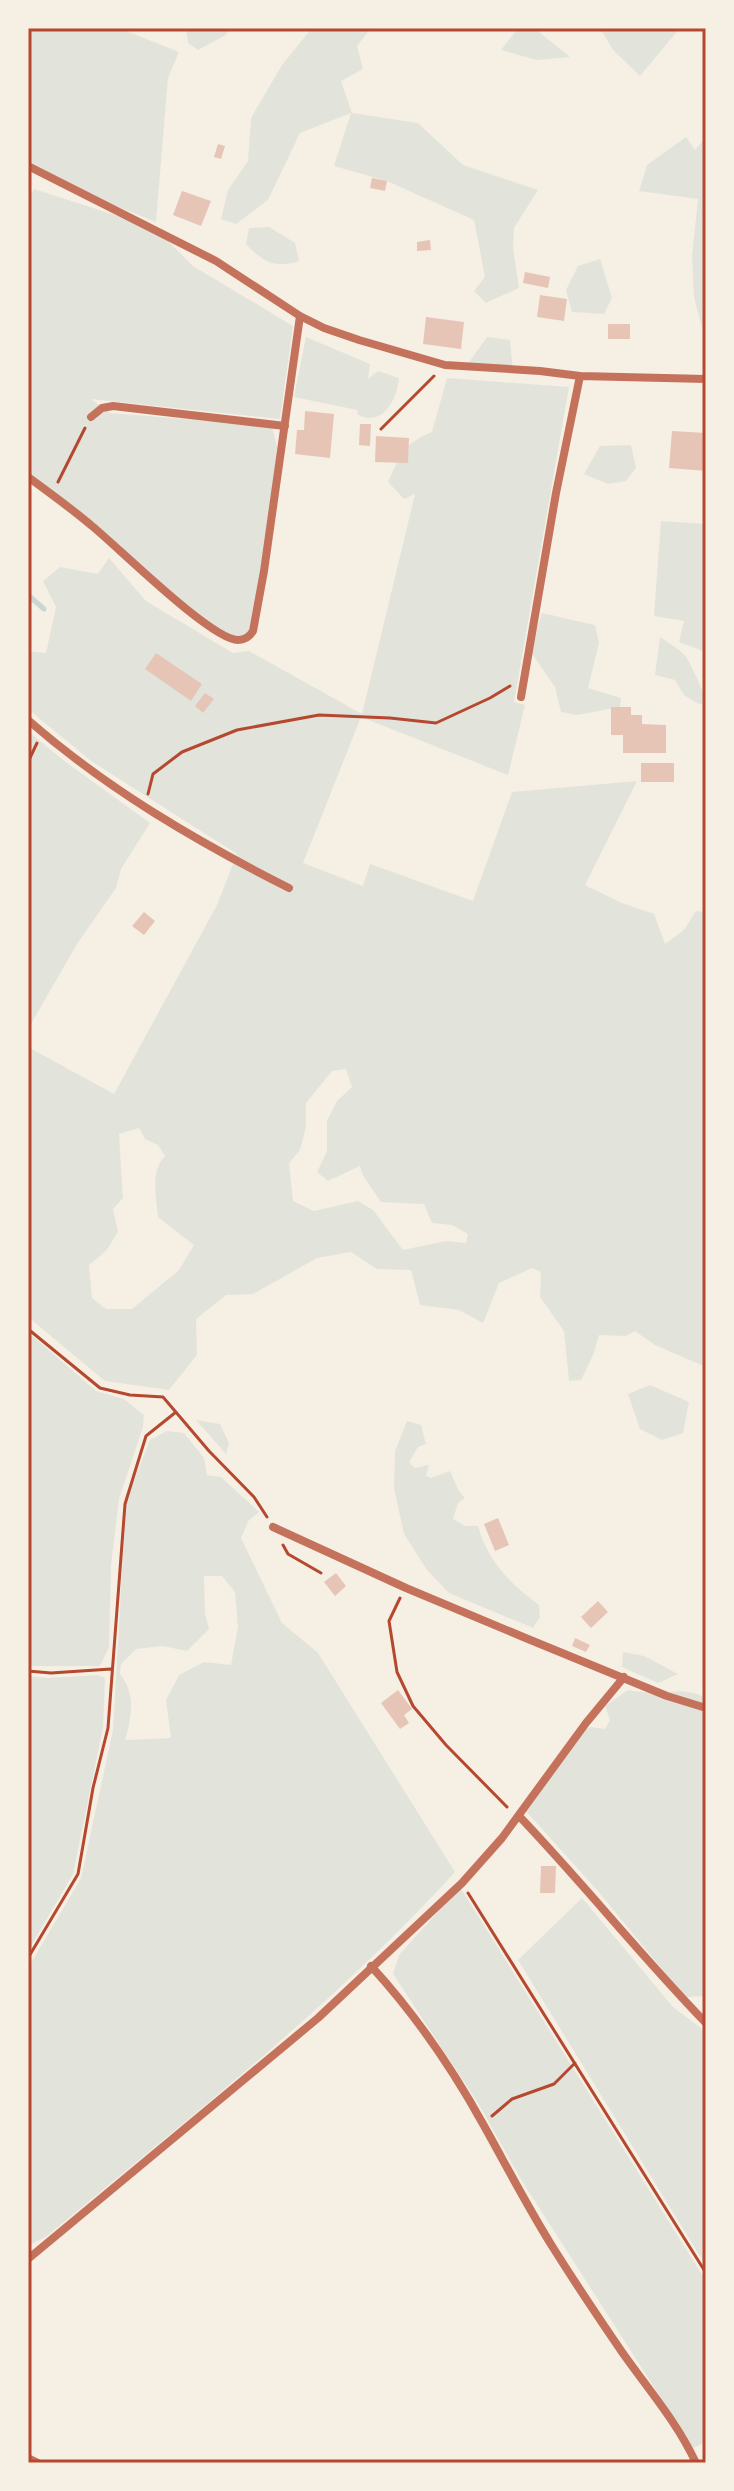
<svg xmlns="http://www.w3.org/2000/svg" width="734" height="2491" viewBox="0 0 734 2491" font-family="'Alegreya Sans',sans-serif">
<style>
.green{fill:#e2e4dc;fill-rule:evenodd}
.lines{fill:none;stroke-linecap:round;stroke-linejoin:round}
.stream{stroke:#c9d6d2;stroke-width:5}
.building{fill:#e6c5b7}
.path{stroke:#b5482f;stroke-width:3}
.minor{stroke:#c5725c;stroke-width:8}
.neatline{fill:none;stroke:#b5482f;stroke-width:3}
</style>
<rect width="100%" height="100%" fill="#f6efe4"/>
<path class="green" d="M28,28H119L179,52L168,78L156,222L28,171Z
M186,28H227L229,29L226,35L198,50L188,43Z
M312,28H371L357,46L363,69L341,81L352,113L418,123L463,165L538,190L514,228L513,248L519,288L486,303L474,291L485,277L474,220L387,181L334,166L351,113L300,133L268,200L236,224L221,219L228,190L248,161L251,118L282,65Z
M518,28H534L570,57L537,60L501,50Z
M600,28H680L640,76L613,50Z
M686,137L695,150L706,137V343L694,297L692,257L698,199L639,191L647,165Z
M34,189L155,228L193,266L293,326L280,419L91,399L110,413L272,426L277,447L263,573L248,633L233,637L182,605L28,474V199Z
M269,227L295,243L299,261C275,269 263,262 246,244L249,228Z
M600,259L612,298L604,314L572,312L566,290L578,266Z
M306,337L370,364L368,379L378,371L399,378C397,400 383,427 358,415L357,410L294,397Z
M487,337L510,340L513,371L467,365Z
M447,378L569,387L514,702L525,705L508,775L361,717L303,863L363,886L370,864L473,901L512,792L637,781L585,885L622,903L654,914L665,944L684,930L696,911L706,912V1367L655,1345L635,1331L626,1336L599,1335L594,1353L581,1380L569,1381L564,1331L540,1297L541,1272L532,1268L499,1283L483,1323L459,1310L420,1305L411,1270L377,1269L351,1252L317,1258L253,1294L226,1295L196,1319L197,1355L169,1390L105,1381L28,1317V1047L114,1094L217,905L237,854L91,761L28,709V651L46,653L56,607L43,581L60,567L98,574L109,558L146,601L233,653L249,651L362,714L415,494L404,499L388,482C400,456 404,443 432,432ZM346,1069L352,1087L337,1101L327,1121V1151L317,1172L328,1181L360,1166L362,1174L381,1202L424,1204L432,1223L452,1225L468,1234L466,1243L446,1241L403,1250L373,1210L358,1201L314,1211L293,1201L289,1163L300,1150L306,1127V1103L332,1071ZM139,1128L145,1139L158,1145L165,1156C150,1171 156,1197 158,1217L194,1245L179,1270L132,1309H106L92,1298L89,1265L106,1251L118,1232L113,1209L123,1198L119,1134Z
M631,445L636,468L626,481L608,484L584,474L600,446Z
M661,521L706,524V652L679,642L684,621L654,616Z
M542,613L595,625L599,643L588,688L621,698L620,707L577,715L561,712L555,687L530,651Z
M660,637C668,643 680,649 686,657C690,662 706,696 706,703L699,704L684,695L675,680L655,675Z
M28,731L63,760L150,823L121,869L116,888L77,944L28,1029Z
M28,1332L96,1391L124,1399L144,1415L143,1427L119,1499L111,1566L109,1647L100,1666H28Z
M650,1385L689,1402L683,1433L662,1440L640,1429L628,1394Z
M196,1420L220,1424L229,1443L226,1454Z
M407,1421L421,1425L426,1444L418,1447L409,1462L415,1468L429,1465L426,1476L431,1478L450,1471L459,1491L465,1498L458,1503L453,1519L465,1526H478C488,1562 510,1583 539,1605L540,1617L533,1628L449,1593L427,1570L404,1534L394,1488L395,1451Z
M167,1431L184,1433L204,1458L207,1475L221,1477L259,1512L249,1520L241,1538L282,1623L318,1653L455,1872C332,2007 187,2119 47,2236L28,2246V1968L81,1878L113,1730L126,1501L150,1440ZM204,1576H222L235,1592L238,1627L231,1665L204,1662L179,1675L166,1700L171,1738L125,1740C132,1717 136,1694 120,1674L121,1664L136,1649L163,1646L187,1651L209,1629L205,1614Z
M623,1652L644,1656L678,1674L658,1683L622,1667Z
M97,1675L105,1678L103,1728L73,1874L28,1951V1676L48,1678Z
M628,1690C657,1697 682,1684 706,1698V1996L685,1997L597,1890L525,1810L583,1730L591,1727L605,1729L610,1720L605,1706Z
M460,1887L706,2281V2442L693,2448L522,2181L478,2103L393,1974L399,1955Z
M582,1898L673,2007L706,2032V2266L518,1960Z"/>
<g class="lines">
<path class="stream" d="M28,595L44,609"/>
</g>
<path class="building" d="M218,144L225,146L221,159L214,157Z
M372,178L387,181L385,191L370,188Z
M182,191L211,201L201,226L173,215Z
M430,240L431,250L417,251V242Z
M525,272L550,277L548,288L523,283Z
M540,295L567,299L564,321L537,317Z
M426,317L464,322L461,349L423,344Z
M608,324H630V339H608Z
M305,411L334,414L330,458L295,454L297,430H304Z
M360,424H371L370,446L359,445Z
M672,431L706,433V471L669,468Z
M376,436L409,438L408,463L375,462Z
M156,653L202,684L191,701L145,669Z
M205,693L214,699L203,713L195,706Z
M611,707H631V715H642V724L666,725V753H623V735H611Z
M641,763H674V782H641Z
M144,912L155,921L144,935L132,926Z
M498,1518L509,1545L495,1551L484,1524Z
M336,1573L346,1586L335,1596L324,1582Z
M598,1601L608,1612L591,1628L581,1617Z
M575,1638L590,1645L586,1652L572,1646Z
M398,1690L412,1709L404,1715L409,1723L400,1729L381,1703Z
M541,1866H556L555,1893H540Z"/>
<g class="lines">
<path class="path" d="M381,429L434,376
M58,482L85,428
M28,762L37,743
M148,794L153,774L182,752L237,730L319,715L390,718L436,723L490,698L510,686
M28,1329L100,1388L130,1395L163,1397L209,1451L254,1497L267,1517
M283,1545L288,1554L321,1573
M400,1598L389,1621L397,1672L413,1706L446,1745L507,1807
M28,1671L51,1673L111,1669
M468,1893L706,2273
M28,1958L78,1874L93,1788L108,1728L125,1504L146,1436L176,1412
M492,2116L512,2099L554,2084L575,2063"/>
<path class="minor" d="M28,166L216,261L300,316L324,328L359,340L445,365L540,371L580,376L706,379
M91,417L102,408L113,406L285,426
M28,477C50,493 72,509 92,526C118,547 211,640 238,640C246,640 250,636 253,631L264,571L300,316
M521,697L556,493L580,376
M28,720C107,789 196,841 289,888
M273,1527L406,1588L528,1639L667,1696L706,1708
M519,1816C583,1883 641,1956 706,2023
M371,1966C414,2013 452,2068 483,2124C506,2165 527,2206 552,2246C574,2281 598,2317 622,2352C648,2389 677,2422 696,2463
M28,2259L318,2018L462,1883L502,1838L586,1723L624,1677
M28,2458L38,2463"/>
</g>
<rect width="734" height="2491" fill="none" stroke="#f6efe4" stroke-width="60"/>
<rect x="30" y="30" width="674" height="2431" class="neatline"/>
</svg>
